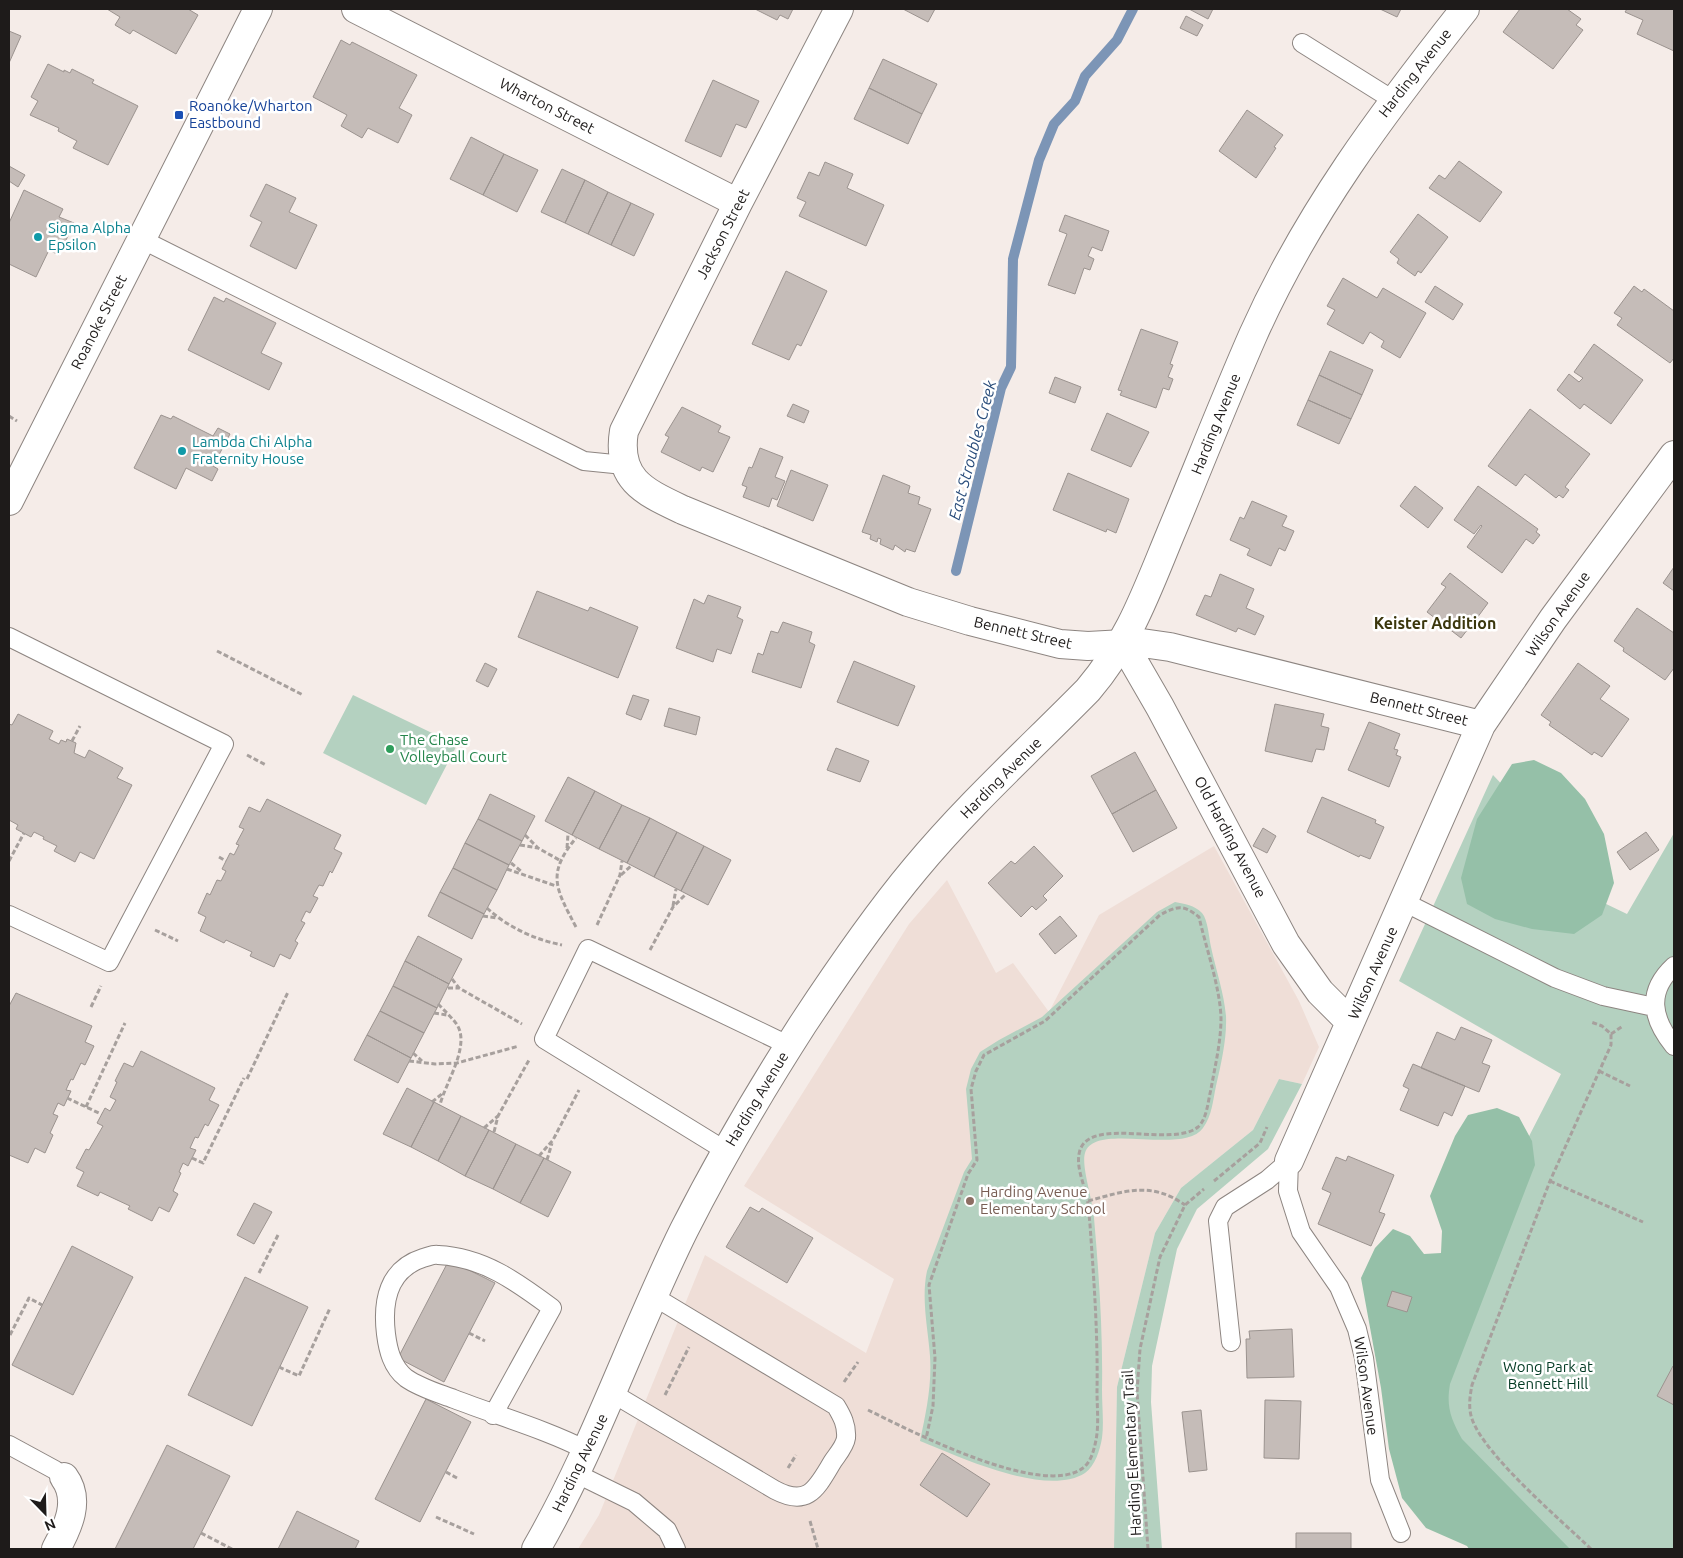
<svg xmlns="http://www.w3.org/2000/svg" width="1683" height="1558" viewBox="0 0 1683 1558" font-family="Ubuntu,sans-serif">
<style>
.built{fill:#efded7}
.green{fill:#b4d1c0}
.forest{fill:#95c0a8}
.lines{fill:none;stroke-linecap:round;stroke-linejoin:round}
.stream{stroke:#7c95b6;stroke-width:10}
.building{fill:#c5bcb8;stroke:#9b938f}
.lane-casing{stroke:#8d8581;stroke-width:20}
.street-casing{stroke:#8d8581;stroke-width:30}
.secondary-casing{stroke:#8d8581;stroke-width:30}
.path{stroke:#a7a09d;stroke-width:3;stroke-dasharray:5 2.5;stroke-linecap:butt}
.lane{stroke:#fff;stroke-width:18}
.street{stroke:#fff;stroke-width:28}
.secondary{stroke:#fff;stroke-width:28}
.transit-dot{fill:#1a4fb4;stroke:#fff;stroke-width:2}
.culture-dot{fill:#0f9aa8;stroke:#fff;stroke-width:2}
.leisure-dot{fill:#2e9e5b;stroke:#fff;stroke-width:2}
.education-dot{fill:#8d6e63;stroke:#fff;stroke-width:2}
.labels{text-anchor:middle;stroke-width:5;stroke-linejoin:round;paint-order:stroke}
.street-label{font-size:15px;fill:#1e1b1a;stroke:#fff}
.transit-label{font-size:15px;fill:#164399;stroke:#fff;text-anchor:start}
.culture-label{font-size:15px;fill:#0d838f;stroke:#fff;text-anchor:start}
.leisure-label{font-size:15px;fill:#27864d;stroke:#fff;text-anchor:start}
.education-label{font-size:15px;fill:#785e54;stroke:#fff;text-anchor:start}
.park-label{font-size:15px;fill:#003922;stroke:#fff}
.water-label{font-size:16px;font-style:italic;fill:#2a4d7b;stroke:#fff}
.neighbourhood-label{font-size:16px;font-weight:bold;fill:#3b370d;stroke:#fff}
</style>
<rect width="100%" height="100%" fill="#f5ece8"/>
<path class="built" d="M1214,846L1299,1001L1319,1047L1302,1084L1279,1079L1253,1130L1181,1188L1155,1233L1117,1387L1114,1549H578L599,1515L705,1255L866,1353L894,1279L744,1186L909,924L947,880L996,973L1013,963L1049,1012L1099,915Z"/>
<path class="green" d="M353,695L457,745L426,805L323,753Z
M1493,775L1568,854L1602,902L1627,914L1674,833V1549H1544L1393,1401L1561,1074L1399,981Z
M1175,902C1185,904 1194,905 1202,913C1208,920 1209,938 1211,947C1216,970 1224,993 1226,1016C1227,1039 1221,1064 1216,1086C1213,1100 1212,1116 1203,1128C1183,1156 1094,1121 1085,1153C1081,1166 1093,1201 1094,1218C1099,1275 1103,1333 1102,1390C1102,1406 1104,1423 1102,1438C1100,1450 1095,1466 1085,1473C1046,1498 958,1456 920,1441C926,1413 932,1385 930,1356C928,1328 921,1299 927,1271L964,1172L972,1159L966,1089L971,1069L980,1052L999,1040L1042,1017L1157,912Z
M1279,1079L1302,1084L1268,1149L1197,1209L1177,1249L1152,1366L1151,1402L1162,1549H1114L1117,1387L1155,1233L1181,1188L1253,1130Z"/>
<path class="forest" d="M1534,760L1561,773L1585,799L1604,834L1614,883L1602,915L1574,934L1532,929L1495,919L1467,904L1461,878L1477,819L1512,764Z
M1497,1108L1519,1117L1532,1141L1535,1165L1450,1384C1446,1407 1451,1419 1462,1439L1570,1549H1469L1467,1546L1426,1528L1402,1498L1389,1449L1381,1388L1361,1278L1375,1248L1393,1229L1410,1236L1424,1254L1441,1253L1442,1231L1430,1196L1455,1136L1468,1115Z"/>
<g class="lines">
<path class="stream" d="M956,571L1001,388L1011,367L1013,259L1039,160L1054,124L1075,101L1085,76L1117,40L1133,9"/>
</g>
<path class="building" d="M107,9H188L198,15L176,54L133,30L130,34L115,25L120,17Z
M755,9H793L788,19L780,15L777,20Z
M903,9H935L928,22Z
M1189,9H1213L1208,19Z
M1380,9H1401L1397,17Z
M1520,9H1567L1581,19L1576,25L1583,30L1553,69L1503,32Z
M1627,9H1674V51L1637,34L1643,20L1625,12Z
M1186,16L1203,25L1197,36L1180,28Z
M9,31L21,36L9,63Z
M341,40L350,45L352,42L417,75L399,108L412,115L398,143L368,128L362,138L341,126L347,115L313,97Z
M883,59L937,84L922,114L869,88Z
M48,64L64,72V70L70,73L72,69L94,80L92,83L138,106L108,165L73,148L77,141L58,131L59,128L30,115L38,101L31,97Z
M713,80L759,101L746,128L736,124L721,157L685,141Z
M869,88L922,114L908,144L854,119Z
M1247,110L1283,135L1274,147L1276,148L1256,178L1219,151Z
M471,137L504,154L483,195L450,179Z
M504,154L538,170L517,212L483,195Z
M1459,161L1502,192L1480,222L1429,188L1439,175L1445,179Z
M825,162L853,174L847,188L884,205L866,246L799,216L806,202L797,198L809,172L819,176Z
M9,166L25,175L18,187L9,181Z
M562,169L585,180L565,223L541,212Z
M585,180L608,192L588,234L565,223Z
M266,184L296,198L289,212L317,225L296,269L250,246L262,222L250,216Z
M24,190L63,209L59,217L74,223L59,255L49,250L36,277L9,264V223Z
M608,192L631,203L611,245L588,234Z
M631,203L654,214L634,256L611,245Z
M1418,214L1448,237L1421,273L1418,271L1415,276L1397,263L1399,259L1390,252Z
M1065,215L1109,231L1102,251L1092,247L1088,256L1094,259L1090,270L1084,268L1075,294L1048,285L1067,234L1059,231Z
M786,271L827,291L801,346L797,344L789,360L752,344Z
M1343,278L1377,298L1383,288L1426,313L1400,358L1381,347L1384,341L1370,332L1363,344L1327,324L1335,310L1327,306Z
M1435,286L1463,304L1453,320L1425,302Z
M1634,286L1642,292L1644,289L1674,311V358L1670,363L1617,325L1622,318L1614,313Z
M214,297L224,302L226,298L276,323L261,353L282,363L269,390L188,350Z
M1141,329L1178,342L1170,364L1173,365L1168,377L1173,379L1169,390L1163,388L1156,408L1120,395L1122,391L1118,390Z
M1594,344L1643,380L1611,424L1584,404L1580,409L1557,390L1569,374L1579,382L1583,378L1574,372Z
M1330,351L1373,370L1362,395L1319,375Z
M1319,375L1362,395L1351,419L1308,400Z
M1055,377L1081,387L1075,403L1049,393Z
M1308,400L1351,419L1339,444L1297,425Z
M793,404L809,411L804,423L787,416Z
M682,407L721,426L718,432L730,437L713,472L702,467L700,471L661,452L669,437L665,435Z
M1530,409L1590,454L1565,487L1569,490L1563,498L1559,495L1556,498L1525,474L1516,486L1488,466Z
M1107,413L1149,432L1131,467L1091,450Z
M161,415L171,419L173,416L213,436L218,428L230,434L213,466L218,469L212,481L186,468L176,489L134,468Z
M760,448L783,457L775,477L785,481L777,500L772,498L769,507L743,497L747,487L742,485L749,467L752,468Z
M791,470L828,485L813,521L777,506Z
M1068,473L1129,499L1116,533L1107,529L1106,532L1053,510Z
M883,475L910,486L908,493L920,497L918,504L931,509L915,552L906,549L905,552L895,545L893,550L880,544L881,539L878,538L877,542L870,539L871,535L862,532Z
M1415,486L1443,508L1428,528L1400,506Z
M1478,486L1538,529L1536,532L1540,535L1533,544L1526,539L1502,573L1467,547L1482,526L1481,525L1474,534L1454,520Z
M1252,501L1287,516L1282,526L1294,531L1285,551L1279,548L1271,566L1247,555L1250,549L1230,540L1240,517L1244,519Z
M1674,567V591L1663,583Z
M1450,573L1488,603L1477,618L1481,621L1475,628L1471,625L1461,638L1427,612L1446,587L1441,584Z
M1220,574L1254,589L1246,608L1264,616L1255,635L1238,628L1236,632L1196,615L1205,595L1211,597Z
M537,591L588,611L590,607L638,627L618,678L518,637Z
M708,595L741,607L737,617L743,620L731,654L717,649L713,662L676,648L694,599L704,604Z
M1637,608L1674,633V668L1665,680L1623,651L1624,648L1614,641Z
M783,622L812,632L809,642L815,645L801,688L752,672L758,653L763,655L771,631L778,633Z
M854,661L915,686L898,726L837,702Z
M485,663L497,669L488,687L476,681Z
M1578,663L1610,686L1600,699L1629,719L1602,757L1594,752L1592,755L1549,725L1551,722L1541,715Z
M633,695L649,700L641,720L626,714Z
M1275,704L1324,714L1321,726L1329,728L1324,750L1316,749L1312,762L1265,751Z
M669,708L700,717L696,735L664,726Z
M18,714L53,731L49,739L59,744L61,740L66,742L67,739L76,743L74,753L85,758L89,750L123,768L117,778L132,785L94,859L80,852L75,862L54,851L57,846L43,839L44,837L34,832L31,837L16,829L18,825L9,820V724L12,725Z
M1369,722L1400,734L1394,749L1398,750L1396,755L1401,757L1389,787L1348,770Z
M836,748L869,761L860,782L827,770Z
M1135,752L1156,790L1112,814L1091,776Z
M568,777L595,791L572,835L545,821Z
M1156,790L1177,828L1133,852L1112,814Z
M595,791L622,805L599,849L572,835Z
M490,794L535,816L522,841L478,819Z
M1322,797L1376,820L1375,823L1384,827L1370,859L1360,855L1359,857L1307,832Z
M267,799L341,835L334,849L342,853L332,873L330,871L323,886L319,885L313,896L318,898L310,913L306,911L301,921L305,923L295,941L298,943L290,959L280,954L274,967L250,956L252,952L226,940L224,943L200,931L206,917L198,913L207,893L210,895L217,880L221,881L226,871L222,869L230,853L234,855L239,845L236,844L244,829L239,827L249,807L260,812Z
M622,805L650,818L627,863L599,849Z
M650,818L677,832L654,877L627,863Z
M478,819L522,841L509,865L465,843Z
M1263,828L1276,836L1267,853L1253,846Z
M677,832L704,846L681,891L654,877Z
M1646,832L1659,850L1630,870L1617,852Z
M465,843L509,865L497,890L453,868Z
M704,846L731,860L708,905L681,891Z
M1034,846L1063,876L1043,896L1047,900L1036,910L1032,906L1021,917L988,883L1011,861L1015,864Z
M453,868L497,890L484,914L440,892Z
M440,892L484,914L472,939L428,916Z
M1060,916L1077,936L1055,954L1039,934Z
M418,936L462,959L449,984L405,961Z
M405,961L449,984L437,1008L393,986Z
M393,986L437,1008L424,1033L380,1011Z
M16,993L92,1026L85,1042L94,1046L85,1065L81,1063L73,1080L71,1079L66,1090L71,1091L64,1106L58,1103L53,1114L58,1116L50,1133L53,1135L45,1153L35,1148L28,1163L9,1155V1006Z
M380,1011L424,1033L411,1058L367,1035Z
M1461,1027L1492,1040L1482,1063L1490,1066L1479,1092L1421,1068L1437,1032L1455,1040Z
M367,1035L411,1058L398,1083L354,1060Z
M141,1051L215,1088L209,1100L219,1105L208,1126L205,1124L198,1138L195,1137L190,1148L196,1150L188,1166L183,1163L179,1172L181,1173L173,1191L178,1194L169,1212L159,1207L152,1221L128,1209L130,1206L100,1192L98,1196L77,1186L84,1172L76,1168L86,1149L89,1150L103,1126L97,1123L105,1108L110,1111L116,1100L110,1097L117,1082L115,1081L124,1063L133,1067Z
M1413,1064L1465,1086L1452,1116L1444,1112L1438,1126L1400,1110L1409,1089L1403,1086Z
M407,1088L434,1102L411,1147L383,1134Z
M434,1102L461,1116L438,1161L411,1147Z
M461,1116L489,1130L465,1176L438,1161Z
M489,1130L516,1144L493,1189L465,1176Z
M516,1144L544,1158L520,1203L493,1189Z
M1348,1156L1394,1175L1379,1212L1385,1214L1371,1246L1318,1224L1331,1193L1322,1189L1336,1157L1346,1161Z
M544,1158L571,1172L548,1217L520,1203Z
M254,1203L272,1212L254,1244L237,1235Z
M750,1207L759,1212L762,1208L813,1238L787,1283L726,1247Z
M72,1246L133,1277L73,1395L12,1365Z
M449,1260L495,1283L444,1382L398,1358Z
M245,1277L308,1307L252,1426L188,1395Z
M1392,1291L1412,1297L1407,1312L1387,1306Z
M1292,1329L1294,1377L1247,1378L1246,1339H1250L1249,1331Z
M1673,1366L1674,1367V1405L1657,1396Z
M426,1399L471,1422L420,1522L375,1499Z
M1265,1400L1301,1401L1299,1459L1264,1458Z
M1201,1410L1207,1470L1189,1472L1182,1412Z
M167,1445L230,1476L193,1549H115Z
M942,1453L990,1484L967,1517L920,1485Z
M297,1511L359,1541L355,1549H278Z
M1296,1533H1351V1549H1296Z"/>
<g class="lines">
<g class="lane-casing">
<path id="lane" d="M1302,43L1393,100
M141,239L584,461L624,465
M9,637L224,744L109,962L9,915
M1404,902L1555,978L1603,996L1654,1007
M1674,966C1646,992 1652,1019 1674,1046
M726,1151L544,1039L588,949L790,1046
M1289,1161L1288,1191L1301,1232L1339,1287L1357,1329L1364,1358L1380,1480L1401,1533
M1231,1342L1218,1221L1225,1207L1267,1180L1289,1161
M612,1393L775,1490C809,1508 817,1487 833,1461C837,1455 845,1446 846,1438C847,1425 842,1416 836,1406L653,1296
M493,1415L552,1308C517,1282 483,1257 438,1255C433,1254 428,1257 423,1258C388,1269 382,1301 386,1334C388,1350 392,1367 406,1378C420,1388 438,1393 454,1399C498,1416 545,1429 588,1451
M9,1445L55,1470L64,1477
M577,1474L634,1502L667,1530L676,1549"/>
</g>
<g class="street-casing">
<path id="street" d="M356,9L738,203
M839,9L738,203L624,431C616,480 645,492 683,510L908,602L970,621L1060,644L1088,646L1142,643L1170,647L1481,725
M1123,643L1160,707L1286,944L1320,992L1350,1022
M1289,1161L1481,725L1553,619L1674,455
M56,1549C68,1527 81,1500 64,1477"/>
</g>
<g class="secondary-casing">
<path id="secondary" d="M9,501L258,9
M536,1549C595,1447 632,1335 684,1230C720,1159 760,1091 803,1024C838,971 874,918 915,869C968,805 1030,749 1088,690C1129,642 1146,593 1170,535C1198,468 1224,401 1253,335C1308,212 1382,114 1465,9"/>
</g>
<path class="path" d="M9,416L17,421
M217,651L303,695
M72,741L80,726
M247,755L266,765
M525,835L538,848L561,861
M520,845L538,848
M567,848L568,834
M219,857L226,861
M9,861L24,833
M511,863L522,872
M507,869L556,886
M621,875L631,866
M673,906L676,889
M487,908C507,927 536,940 562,945
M483,916L498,918
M597,925L620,875L622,861
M576,927C556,889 546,874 576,838
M155,930L178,941
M650,950L673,907L686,894
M452,979L459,988L522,1024
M448,988H459
M438,1004C444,1010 450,1016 455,1022C473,1043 445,1083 440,1105
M91,1007L101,986
M434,1013L447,1015
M1611,1034L1623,1026
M413,1053L422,1061
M409,1061L435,1064L457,1063L519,1046
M1599,1071L1630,1086
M247,1079L288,992
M67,1098L101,1114
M432,1102L443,1093
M86,1107L125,1023
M484,1128L498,1116
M494,1132L498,1116L529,1060
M539,1156L553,1140L579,1090
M192,1158L203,1163L244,1078
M547,1160L552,1143
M1214,1181L1260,1143L1267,1127
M1550,1181L1643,1222
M1088,1201C1125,1191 1151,1181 1185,1205
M259,1273L279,1233
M469,1333L485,1341
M10,1335L29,1298L42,1305
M279,1367L299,1376L330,1308
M844,1382L858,1362
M665,1395L689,1347
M868,1410C909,1430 1042,1499 1083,1468C1091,1462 1094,1450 1096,1440C1099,1425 1097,1407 1097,1391C1098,1336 1094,1280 1090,1225C1089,1216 1089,1207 1087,1198C1084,1183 1075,1166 1080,1150C1092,1116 1172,1148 1198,1127C1207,1119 1208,1101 1211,1089C1215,1066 1221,1042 1221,1018C1220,987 1206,948 1199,917C1183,904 1177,906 1160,915L1045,1021L984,1055L976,1071L971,1089L977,1160L968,1174L929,1285L935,1358L933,1406L926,1439
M788,1468L796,1455
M446,1472L457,1478
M436,1517L474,1534
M810,1521L818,1549
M201,1533L232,1549
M1148,1549L1137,1392L1140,1349L1160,1257L1185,1205L1204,1189
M1591,1549C1561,1520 1485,1456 1472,1419C1468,1407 1470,1396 1472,1385L1550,1181L1611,1045V1034L1602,1026L1591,1022"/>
<use href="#lane" class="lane"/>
<use href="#street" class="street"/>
<use href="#secondary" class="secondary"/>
</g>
<rect class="transit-dot" x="174" y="110" width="10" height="10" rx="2.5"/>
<g class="culture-dot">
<circle cx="38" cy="237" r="5"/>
<circle cx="182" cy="451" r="5"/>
</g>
<circle class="leisure-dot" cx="390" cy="749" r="5"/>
<circle class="education-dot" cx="970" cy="1201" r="5"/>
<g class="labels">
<g class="street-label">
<text transform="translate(1415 73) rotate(-52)" y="5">Harding Avenue</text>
<text transform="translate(547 106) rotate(27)" y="5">Wharton Street</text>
<text transform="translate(723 234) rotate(-63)" y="5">Jackson Street</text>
<text transform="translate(99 322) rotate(-63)" y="5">Roanoke Street</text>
<text transform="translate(1216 424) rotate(-68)" y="5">Harding Avenue</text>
<text transform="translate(1558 614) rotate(-55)" y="5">Wilson Avenue</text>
<text transform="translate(1023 633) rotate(13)" y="5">Bennett Street</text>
<text transform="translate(1419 709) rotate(14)" y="5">Bennett Street</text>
<text transform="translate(1001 778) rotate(-45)" y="5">Harding Avenue</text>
<text transform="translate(1230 837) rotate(62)" y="5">Old Harding Avenue</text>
<text transform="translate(1373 973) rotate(-66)" y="5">Wilson Avenue</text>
<text transform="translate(757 1099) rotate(-59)" y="5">Harding Avenue</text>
<text transform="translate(1366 1386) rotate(82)" y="5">Wilson Avenue</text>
<text transform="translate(1132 1453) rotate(-93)" y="5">Harding Elementary Trail</text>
<text transform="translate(580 1463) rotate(-64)" y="5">Harding Avenue</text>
</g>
<g class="transit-label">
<text x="189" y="111">Roanoke/Wharton<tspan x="189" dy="17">Eastbound</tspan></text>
</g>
<g class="culture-label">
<text x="48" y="233">Sigma Alpha<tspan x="48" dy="17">Epsilon</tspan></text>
<text x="192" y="447">Lambda Chi Alpha<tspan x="192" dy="17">Fraternity House</tspan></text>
</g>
<g class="leisure-label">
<text x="400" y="745">The Chase<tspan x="400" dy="17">Volleyball Court</tspan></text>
</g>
<g class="education-label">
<text x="980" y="1197">Harding Avenue<tspan x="980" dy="17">Elementary School</tspan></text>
</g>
<g class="park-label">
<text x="1548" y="1372">Wong Park at<tspan x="1548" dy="17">Bennett Hill</tspan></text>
</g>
<g class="water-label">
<text transform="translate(972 450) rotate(-75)" y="6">East Stroubles Creek</text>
</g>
<g class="neighbourhood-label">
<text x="1435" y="629">Keister Addition</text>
</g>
</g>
<rect width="1683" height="1558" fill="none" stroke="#1e1b1a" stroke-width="20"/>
<g transform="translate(45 1513) rotate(157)" stroke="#ffffff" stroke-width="4" paint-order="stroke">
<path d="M0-4L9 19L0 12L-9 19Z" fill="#1e1b1a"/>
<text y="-8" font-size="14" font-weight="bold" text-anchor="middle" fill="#1e1b1a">N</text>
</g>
</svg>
